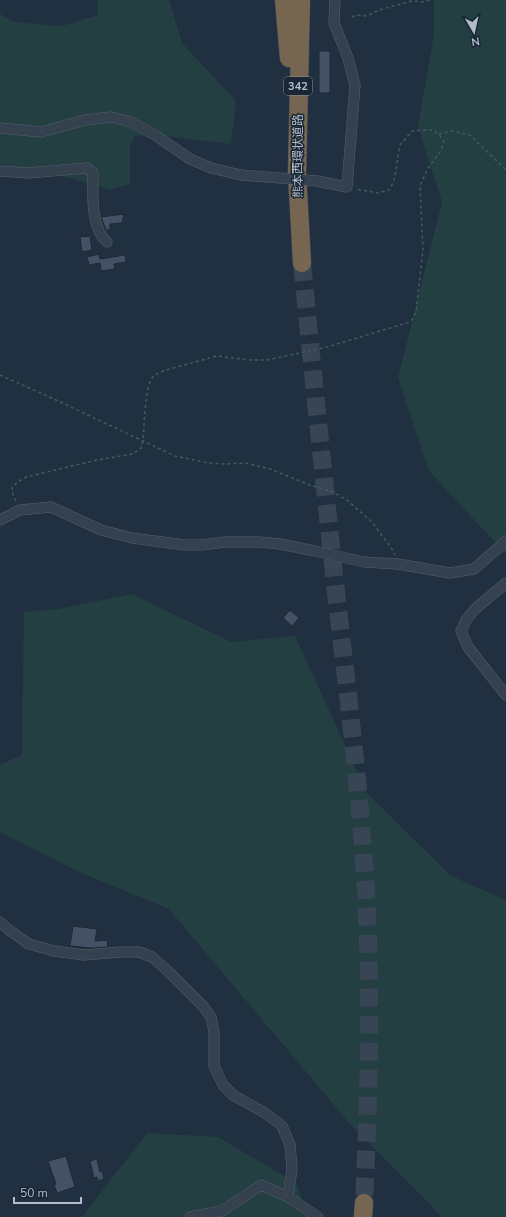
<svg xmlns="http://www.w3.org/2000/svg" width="506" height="1217" viewBox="0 0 506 1217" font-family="'Nunito Sans','Noto Sans JP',sans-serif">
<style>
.green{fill:#233f41}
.building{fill:#425264;stroke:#1c2836}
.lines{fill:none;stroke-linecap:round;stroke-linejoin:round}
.highway-tunnel{stroke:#374555;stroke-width:18;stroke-dasharray:18 9;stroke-linecap:butt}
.street-casing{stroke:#535f6d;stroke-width:11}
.highway-casing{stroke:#404c5a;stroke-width:19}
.path{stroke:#415c5e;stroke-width:1.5;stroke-dasharray:3 3;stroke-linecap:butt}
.street{stroke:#35414f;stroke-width:10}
.highway{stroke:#766651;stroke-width:18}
.street-bridge-casing{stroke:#535f6d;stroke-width:11;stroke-linecap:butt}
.street-bridge{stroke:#35414f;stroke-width:10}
.labels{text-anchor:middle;stroke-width:3;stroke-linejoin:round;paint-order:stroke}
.shield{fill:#1a2634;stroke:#848f9e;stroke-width:1}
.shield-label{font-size:11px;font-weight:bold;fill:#b1bccb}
.street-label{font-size:12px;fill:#b1bccb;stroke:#1a2634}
</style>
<rect width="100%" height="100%" fill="#213040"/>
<path class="green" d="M97,0H169L182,43L236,101L231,144L155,135L135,136L130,145V184L110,190L71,178L0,164V14L14,22L62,26L98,15Z
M434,0H506V554L429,471L398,378L442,202L418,126L434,35Z
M132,594L231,642L295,636L367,793L451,876L506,900V1217H441L427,1201L349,1123L169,909L79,872L0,832V765L22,755L24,612L58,609Z
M147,1133L218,1137L296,1183L309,1217H82Z"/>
<path class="building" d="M319,51H330V93H319Z
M124,214L122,223L110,224V230H106L101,217Z
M90,236L92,250L82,252L80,237Z
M99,254L100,259L125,255L126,262L114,264L115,269L101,271L100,263L89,265L87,257Z
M290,610L299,618L292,626L283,618Z
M73,926L97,929L95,941L107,940L108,947L91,948L70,946Z
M66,1156L75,1187L57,1193L54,1185L56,1184L48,1161Z
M97,1159L100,1172L102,1171L104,1179L98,1181L97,1177L94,1178L90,1161Z"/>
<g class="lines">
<path class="highway-tunnel" d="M302,263C313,376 325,489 337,602C348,693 359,785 365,876C372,985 369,1094 364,1203"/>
<g class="street-casing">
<path id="street" d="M0,128L41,132L85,120L111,117L131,122L155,135L190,159L211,168L241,175
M0,171L28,173L87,168L93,173C93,194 90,227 107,242
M317,181L347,187L355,85L348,58L334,23L335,0
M0,520L20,510L51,507L101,530L132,538L185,545H201L225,542H259L280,544L315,551L364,562L398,564L450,573L474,569L506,541
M506,583L475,609L466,620L461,631L468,647L506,695
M0,922L9,930L29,944L54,951L84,955L121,952H139L152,957L170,973L203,1006L211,1017L214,1032V1066L223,1085L233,1095L265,1113L282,1126L290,1145L292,1169L288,1197
M190,1217L222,1211L261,1185L288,1197L318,1217"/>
</g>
<g class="highway-casing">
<path id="highway" d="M284,0L289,58
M301,0L297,173L302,263
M363,1217L364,1203"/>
</g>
<path class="path" d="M352,17L356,15L367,16L379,10L412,1L422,2L430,0
M439,134L452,131L470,135L506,170
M0,375L56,400L175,456L208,463L226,464L245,463L270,469L310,485L333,492L348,501L372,522L392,549L395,555
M16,501L13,495L12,487L18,482L26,477L97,460L133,454L141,448L143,441C144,427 145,388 152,378C155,374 161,372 166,370L217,356L250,360H267L327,347L410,322L413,318L416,312L423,250L420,186L428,168L440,152L444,142C435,126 428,130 412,131L400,145L394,181L389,190L378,193L356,189"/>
<use href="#street" class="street"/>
<use href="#highway" class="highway"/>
<g class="street-bridge-casing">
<path id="street-bridge" d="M241,175L317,181"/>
</g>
<use href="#street-bridge" class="street-bridge"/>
</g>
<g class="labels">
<rect class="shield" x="284" y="77" width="28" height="18" rx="3"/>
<g class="shield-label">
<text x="298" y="90">342</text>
</g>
<g class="street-label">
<text transform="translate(298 156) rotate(-90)" y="4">熊本西環状道路</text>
</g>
</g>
<g transform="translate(474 32) rotate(171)" stroke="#1a2634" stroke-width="3" paint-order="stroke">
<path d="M0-3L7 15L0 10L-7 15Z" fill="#b1bccb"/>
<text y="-6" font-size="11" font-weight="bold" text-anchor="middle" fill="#b1bccb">N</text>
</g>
<path d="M14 1197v6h67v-6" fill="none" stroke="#b1bccb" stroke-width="2"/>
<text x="20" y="1197" font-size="12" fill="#b1bccb" stroke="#1a2634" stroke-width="3" paint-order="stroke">50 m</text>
</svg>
